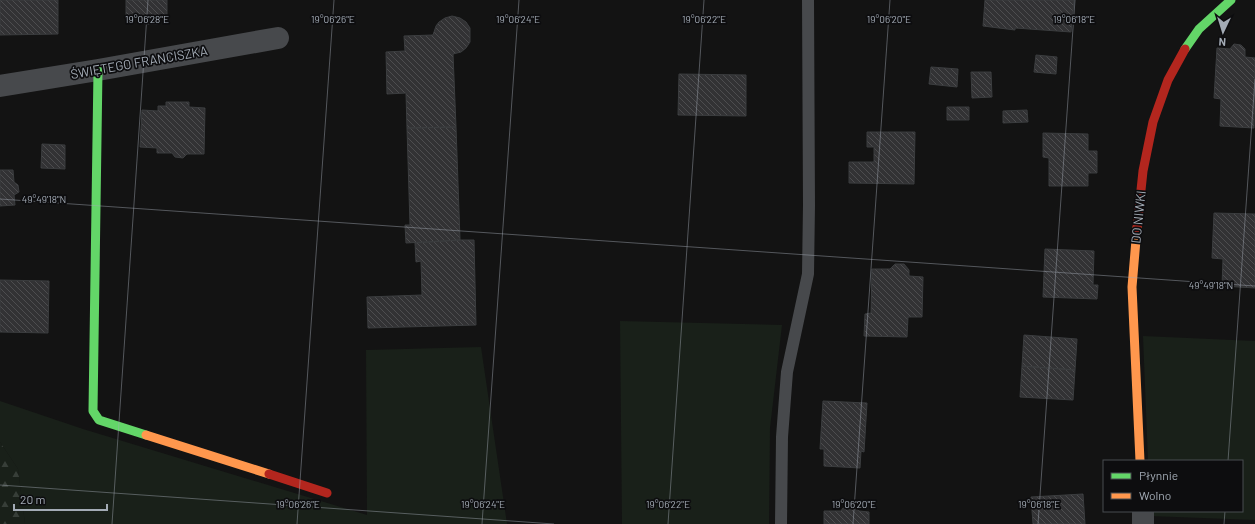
<svg xmlns="http://www.w3.org/2000/svg" width="1255" height="524" viewBox="0 0 1255 524" font-family="Barlow,sans-serif">
<style>
.green{fill:#192019}
.forest{fill:url(#forest-firs)}
.building{fill:url(#building-back-hatch);stroke:#3b3d3f}
.lines{fill:none;stroke-linecap:round;stroke-linejoin:round}
.lane{stroke:#47494c;stroke-width:12}
.street{stroke:#47494c;stroke-width:22}
.fast{stroke:#63d668;stroke-width:9}
.slow{stroke:#ff974d;stroke-width:9}
.jam{stroke:#b3261e;stroke-width:9}
.ticks{fill:none;stroke:#a3abb5;stroke-width:1;stroke-opacity:0.45}
.labels{text-anchor:middle;stroke-width:3.5;stroke-linejoin:round;paint-order:stroke}
.street-label{font-size:13px;fill:#a3abb5;stroke:#0d0d0f}
.ticks-label{font-size:10px;text-anchor:middle;fill:#a3abb5;stroke:#0d0d0f;stroke-width:3.5;stroke-linejoin:round;paint-order:stroke}
</style>
<defs>
<pattern id="forest-firs" width="22" height="20" patternUnits="userSpaceOnUse"><rect width="22" height="20" fill="#192019"/><path d="M5 1l3.5 6h-7zM16 11l3.5 6h-7z" fill="#373e38"/></pattern>
<pattern id="building-back-hatch" width="6" height="6" patternUnits="userSpaceOnUse"><rect width="6" height="6" fill="#323234"/><path d="M-1 5l2 2M0 0l6 6M5-1l2 2" fill="none" stroke="#4d4d4f"/></pattern>
</defs>
<rect width="100%" height="100%" fill="#131313"/>
<path class="green" d="M620,321L782,325L770,428L769,524H622Z
M1143,336L1255,341V520L1150,516V511H1242V461H1148Z
M481,347L507,524H25L18,469L0,442V401L83,429L367,515L366,350Z"/>
<path class="forest" d="M0,442L18,469L25,524H0Z"/>
<path class="building" d="M0,0H58V34L0,35Z
M126,0H167V18L158,19V24H144L145,19H126Z
M985,0H1074L1071,32L1015,28V30L983,26Z
M452,16L460,18L466,22L470,28V42L466,48L461,52L453,54L456,127L407,128L406,93L387,94L386,52L405,51L404,36L433,35L436,26L439,22L445,18Z
M1234,44L1241,45L1245,49V57L1255,58L1254,128L1220,126L1221,99L1214,98L1217,48L1230,49Z
M1036,55L1057,57L1056,74L1034,72Z
M931,67L958,69L957,87L929,84Z
M971,72H991L992,97L972,98Z
M679,74L746,75V116L678,115Z
M166,102H189V107L205,108L204,154H187L183,158L175,157L172,153H157V148L140,147L142,110L158,111V106H166Z
M947,107H969V120H947Z
M1027,110L1028,122L1003,123V111Z
M456,127L460,240L406,243L405,225H410L407,128Z
M867,132H915L914,184L849,183V162H874V147H867Z
M1043,133L1088,134V151H1097V173H1088V186H1049V158L1043,157Z
M42,144L65,145V169L41,168Z
M0,170H13L14,182L18,185L19,192L14,195L15,205L0,206Z
M1214,213L1255,214V288L1222,286L1223,259L1212,258Z
M460,240H474L476,325L368,328L367,297L422,295L421,261L416,262L415,243Z
M1045,249L1094,251L1093,285H1098L1097,299L1043,297Z
M895,264H904L909,270V276L923,277L922,317H908L907,337L864,336L865,314L871,313L872,269H890Z
M0,280L49,281L48,333L0,332Z
M1024,335L1077,339L1075,370L1022,366Z
M1022,366L1075,370L1073,400L1020,397Z
M823,401L867,403L864,452L861,451L860,468L824,466V449H820Z
M1083,494L1085,524H1033L1031,497Z
M855,507L859,511L869,512V524H824V511H841L843,508Z"/>
<g class="lines">
<path class="lane" d="M781,524L782,437L787,372L808,274L809,205L808,0"/>
<path class="street" d="M0,86L98,70L278,38
M1143,511V524"/>
<path class="fast" d="M1185,49L1199,29L1231,0
M98,70L93,411L99,420L146,435"/>
<path class="slow" d="M1137,228L1132,287L1140,461
M146,435L269,474"/>
<path class="jam" d="M1137,228L1143,171L1153,122L1168,80L1185,49
M269,474L327,493"/>
</g>
<path class="ticks" d="M0,199L1255,286M1228,461L1255,79M0,485L554,524M112,524L148,0M297,524L334,0M482,524L519,0M668,524L704,0M853,524L890,0M1038,524L1075,0M1224,524L1225,511"/>
<g class="labels">
<g class="street-label">
<text transform="translate(139 62) rotate(-10)" y="5">ŚWIĘTEGO FRANCISZKA</text>
<text transform="translate(1138 217) rotate(-84)" y="5">DO NIWKI</text>
</g>
</g>
<g class="ticks-label">
<text x="147" y="23">19°06'28"E</text>
<text x="333" y="23">19°06'26"E</text>
<text x="518" y="23">19°06'24"E</text>
<text x="704" y="23">19°06'22"E</text>
<text x="889" y="23">19°06'20"E</text>
<text x="1074" y="23">19°06'18"E</text>
<text x="44" y="203">49°49'18"N</text>
<text x="1211" y="289">49°49'18"N</text>
<text x="298" y="508">19°06'26"E</text>
<text x="483" y="508">19°06'24"E</text>
<text x="668" y="508">19°06'22"E</text>
<text x="854" y="508">19°06'20"E</text>
<text x="1039" y="508">19°06'18"E</text>
</g>
<rect x="1103" y="460" width="140" height="52" fill="#0d0d0f" stroke="#494c51"/>
<rect x="1111" y="473" width="20" height="6" fill="#63d668" stroke="#494c51"/>
<text x="1139" y="480" font-size="12" fill="#a3abb5">Płynnie</text>
<rect x="1111" y="493" width="20" height="6" fill="#ff974d" stroke="#494c51"/>
<text x="1139" y="500" font-size="12" fill="#a3abb5">Wolno</text>
<g transform="translate(1223 32) rotate(184)" stroke="#0d0d0f" stroke-width="3" paint-order="stroke">
<path d="M0-3L7 15L0 10L-7 15Z" fill="#a3abb5"/>
<text y="-6" font-size="11" font-weight="bold" text-anchor="middle" fill="#a3abb5">N</text>
</g>
<path d="M14 504v6h93v-6" fill="none" stroke="#a3abb5" stroke-width="2"/>
<text x="20" y="504" font-size="12" fill="#a3abb5" stroke="#0d0d0f" stroke-width="3" paint-order="stroke">20 m</text>
</svg>
